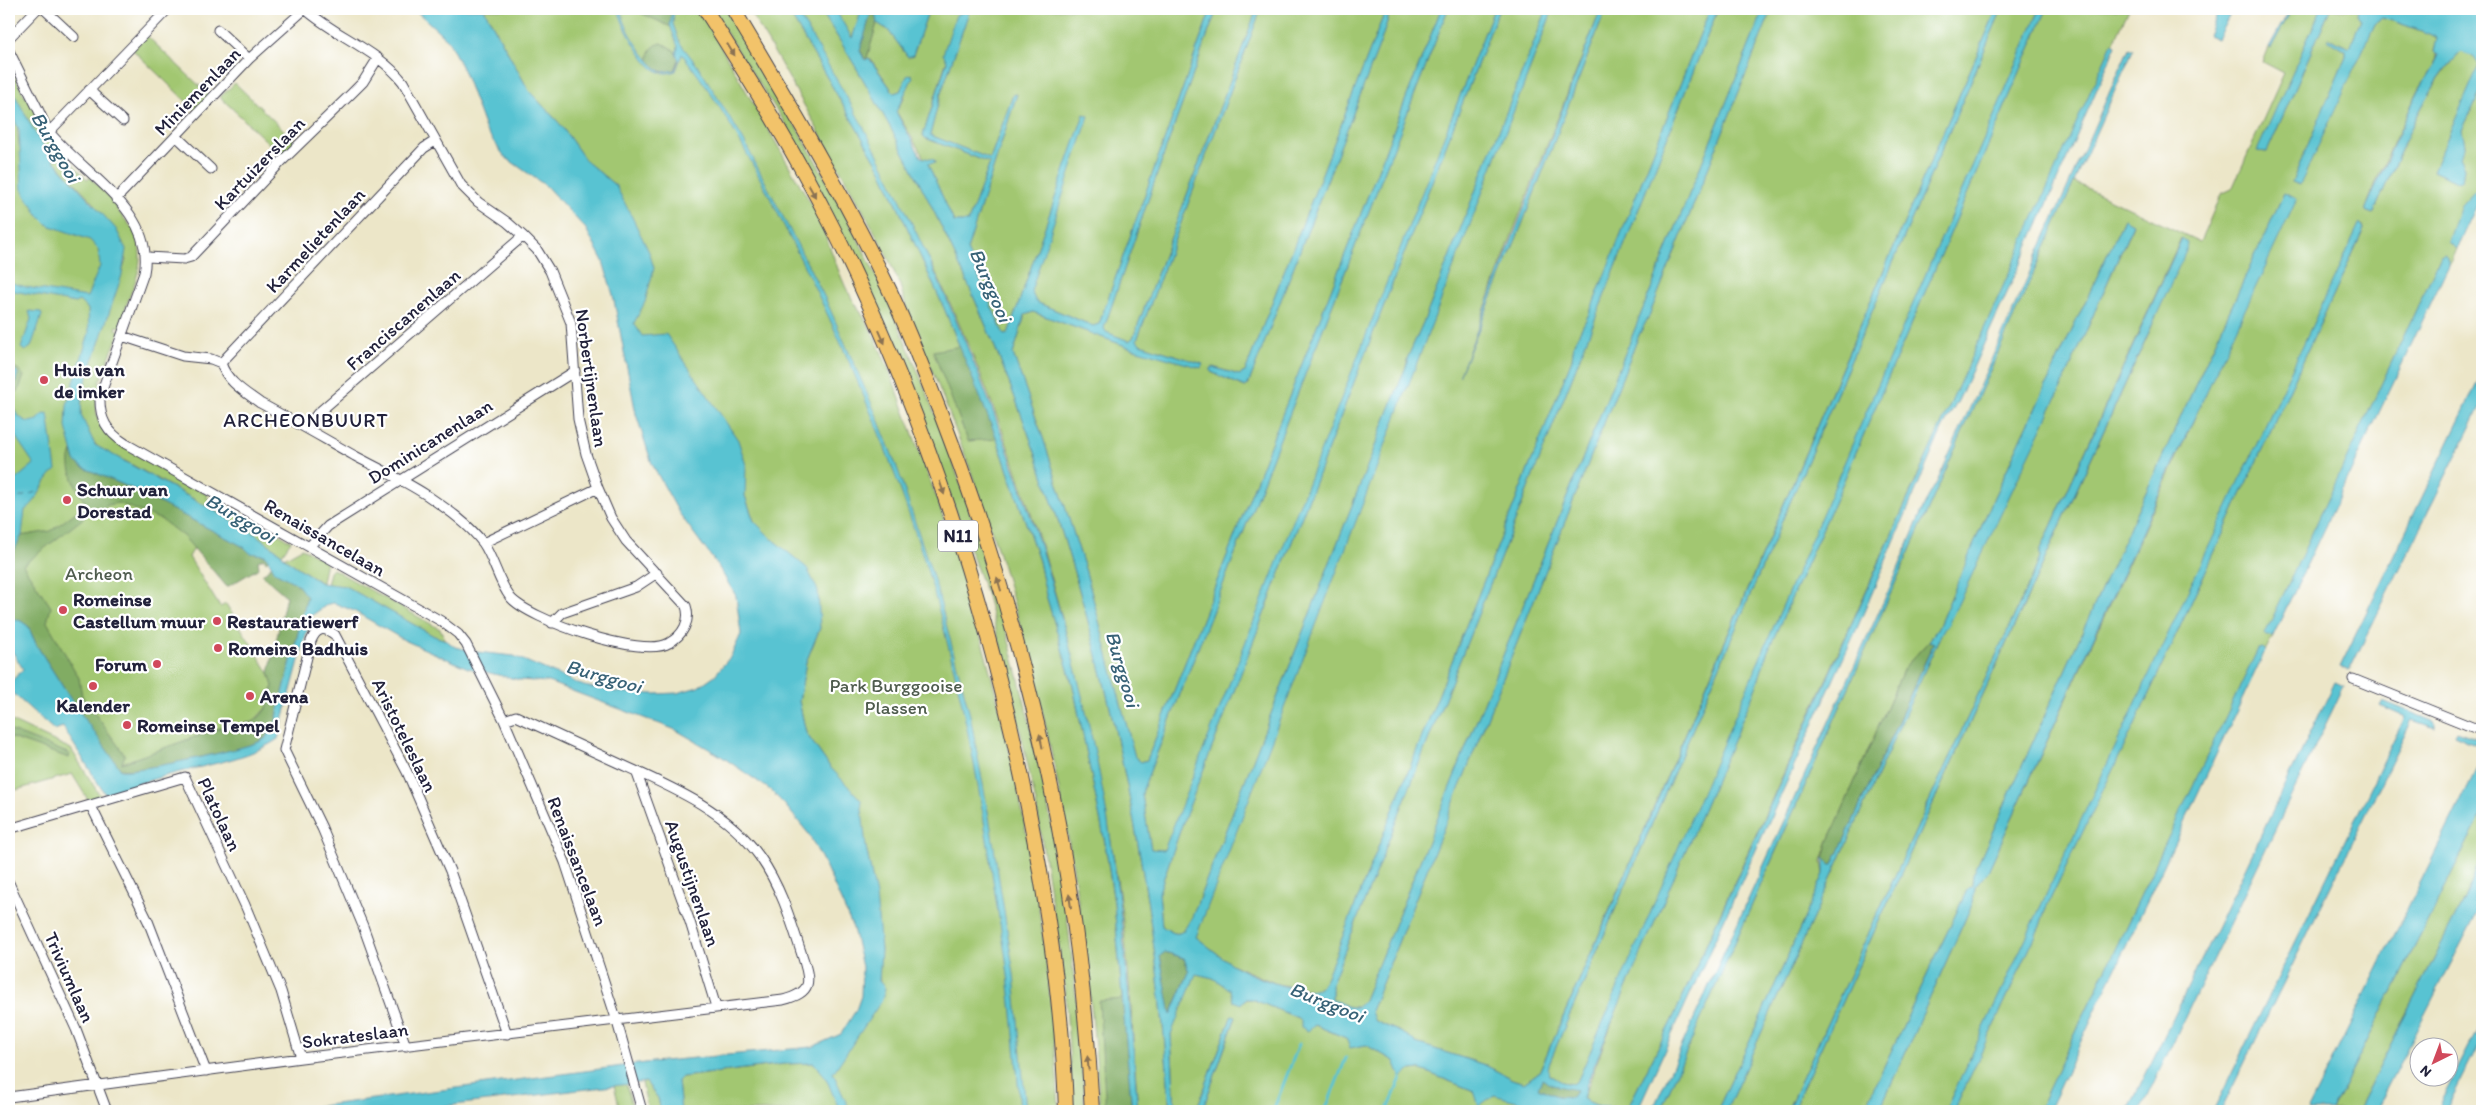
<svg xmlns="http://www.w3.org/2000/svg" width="2491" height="1120" viewBox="0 0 2491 1120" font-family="Itim,sans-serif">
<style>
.green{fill:#a2c771;stroke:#627456}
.forest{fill:#81ac63;stroke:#52674f}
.water{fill:#58c3d2;stroke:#3d7286;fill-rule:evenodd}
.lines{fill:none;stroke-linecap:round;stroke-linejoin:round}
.stream{stroke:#58c3d2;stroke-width:3}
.ferry{stroke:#386277;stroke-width:1;stroke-dasharray:6 5;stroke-linecap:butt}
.pedestrian-casing{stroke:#403f50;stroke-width:8}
.minor-casing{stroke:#403f50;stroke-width:11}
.trunk-casing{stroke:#403f50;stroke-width:16}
.pedestrian{stroke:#fff;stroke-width:6}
.minor{stroke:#fff;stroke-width:9}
.trunk{stroke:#f2c36a;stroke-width:14}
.oneway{fill:#8a7252}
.poi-dot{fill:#d1495b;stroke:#fff;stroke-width:2}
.labels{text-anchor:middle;stroke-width:4.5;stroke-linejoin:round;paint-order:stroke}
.shield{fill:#fff;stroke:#646476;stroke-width:1}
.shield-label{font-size:18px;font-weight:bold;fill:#22223b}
.street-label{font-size:19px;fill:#22223b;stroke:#fff}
.poi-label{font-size:19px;font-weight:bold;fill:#22223b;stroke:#fff;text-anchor:start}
.park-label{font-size:19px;fill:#4f5c4e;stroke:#fff}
.water-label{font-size:20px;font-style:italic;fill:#386277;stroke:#fff}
.neighbourhood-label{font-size:20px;letter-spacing:1px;fill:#22223b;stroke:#fff}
</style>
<rect width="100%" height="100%" fill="#fff"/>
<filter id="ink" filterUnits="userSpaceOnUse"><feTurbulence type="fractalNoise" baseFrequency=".02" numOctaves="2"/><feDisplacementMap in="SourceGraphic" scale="10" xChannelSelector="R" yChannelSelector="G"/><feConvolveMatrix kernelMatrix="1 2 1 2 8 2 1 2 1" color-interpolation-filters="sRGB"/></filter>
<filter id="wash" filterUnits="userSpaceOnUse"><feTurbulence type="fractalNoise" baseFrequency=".0096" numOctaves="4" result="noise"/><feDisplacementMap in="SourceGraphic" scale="20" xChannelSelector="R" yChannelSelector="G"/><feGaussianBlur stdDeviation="1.12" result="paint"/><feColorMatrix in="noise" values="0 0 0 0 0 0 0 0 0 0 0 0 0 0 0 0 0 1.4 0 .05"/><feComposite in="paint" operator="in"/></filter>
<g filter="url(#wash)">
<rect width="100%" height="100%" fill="#ece6c8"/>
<path class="green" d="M484,9H699L814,209C827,235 834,262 846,288C853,302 863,314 870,328C891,369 905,414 921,456C1000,664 1048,889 1059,1111H681L678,1081L682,1077L784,1064L814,1063L841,1058L880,984L879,970L881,950L872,877L866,847L830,767L806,733L799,701L806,662L820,628L807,569L772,539L754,521L745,496L640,338L633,323L616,186L586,161L560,124L529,91Z
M711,9H725C780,99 836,190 881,286C965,469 1024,667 1059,865C1073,947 1079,1029 1085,1111H1073L1065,987L1036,803L1009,679L987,596L942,473L827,205L783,120Z
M748,9H787L881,170L944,308L997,439L1039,561L1046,595L1073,686L1105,843L1114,903L1132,1111H1100C1089,947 1065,784 1020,625C991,519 952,416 909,315C904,302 902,288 896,276C876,229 848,186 824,141C799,96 775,52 748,9Z
M794,9H820C1027,331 1146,730 1170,1111H1138C1133,1041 1130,969 1120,899C1089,686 1030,473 938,277C925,250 909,223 895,196C866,140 836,84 807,28Z
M835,9H862L852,39Z
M929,9H963L923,135L925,138L990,163L968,222H954L927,163L896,111L904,98L908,76L900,91L894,93L870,58L866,61L877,23L888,30L908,57L913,55Z
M970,9H1211L1099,324L1093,326L1036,302L1031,291L1084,115L1008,334L1004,335L967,250L1017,94L1013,95L990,159L930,135L940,96Z
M1217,9H1257L1133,338L1129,341L1105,332L1104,328L1165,151Z
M1261,9H1386L1245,372L1239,375L1213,367L1211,372L1245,387L1248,385L1381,41L1391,9H1441L1147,760L1141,762L1135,758L1086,572L1043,438L1013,354L1025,315L1033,312L1131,348L1201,366L1202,364L1140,344L1137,340Z
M1448,9H1494L1177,822L1164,850H1151L1142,795L1143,789Z
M1499,9H1547L1426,316L1407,359V364L1192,917C1182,934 1180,939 1162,926L1159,892L1182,825Z
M1553,9H1601L1516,224L1467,357L1521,227L1606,9H1710L1590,312L1574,343L1572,359L1325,981L1321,987L1313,990L1277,984L1231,964L1196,937L1201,921Z
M1718,9H1764L1364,1000L1357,1007H1349L1332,999V983Z
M1772,9H1997C1842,362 1694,719 1539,1072L1524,1083L1512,1079L1485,1065L1416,1043C1405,1031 1388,1028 1374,1020L1371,1011L1639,335L1649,316Z
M2002,9H2040L1612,1004L1578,1080L1573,1084L1562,1082L1550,1075L1548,1069L1550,1061Z
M2047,9H2129L1673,1018L1630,1103L1624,1110L1596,1105L1583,1099L1618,1007L1757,685L1767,653L1838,494Z
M2292,9H2321L2258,151L2267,152L2330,9H2358L2357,14L2361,20L2349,48L2329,38V40L2346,51V56L2292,182L2375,24L2382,18C2388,19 2435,35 2437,38L2434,51L2437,56C2434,69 2423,81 2417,93C2399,131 2379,171 2365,211L2373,214C2398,160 2419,96 2461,52L2473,56L2480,65L2433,171L2455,181L2462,180L2464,168L2459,157L2465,145L2462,130L2482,89V184L2479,191L2476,190L2448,242L2456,249L2449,265L2446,255L2441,256L2266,634L2273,636L2265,651L2262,648L2258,650L2038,1111H1954L2040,926L2045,910L2134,726L2364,229L2363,225L1945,1111H1879L1973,902L1975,887L1988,871L2206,393L2284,193L2112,566L1973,875L1972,886L1968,888L1863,1111H1792L2152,326L2181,238L2040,551V558L2033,575L1787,1111H1726L1942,632L2063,384L2133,225L2124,219L1994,497L1938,628L1929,641L1904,668L1828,843L1822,861L1824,874L1766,1005L1717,1111H1660L2074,182L2200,242L2221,194L2232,189L2284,73L2263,62L2269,47L2271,48Z
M146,35L209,95L195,110L133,50Z
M9,59L16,73L14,75L25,97L27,96L71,160L70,161L87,179L90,177L118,206L116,208L131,227L133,226C148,261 136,278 125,309L127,310L122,327L117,326L116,329L120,331L99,383L101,384C97,397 94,409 99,422C109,445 184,481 208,495L207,498L228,510L230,508L291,541L282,554L251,531L127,462L99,449L89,435L81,415L82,393L126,260L94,203L56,163L37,138L9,84Z
M235,83L296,142L282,156L220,97Z
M9,107L17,124L19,146L120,241L73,400V436L209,521L189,557L220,607L226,604L269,673L273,686L268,706L253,722L220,728L122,764L9,607Z
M302,548L326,561L322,583L284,558Z
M333,569L440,629L446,640L434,636L345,586L327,585L330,572Z
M9,720L71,749L102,799L90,803L72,774L9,792Z
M2482,813V855L2470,887L2357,1111H2332Z
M1195,973L1213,978L1231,990L1233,1001L1252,999L1346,1038L1358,1045H1366L1394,1061L1398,1066L1411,1070L1419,1069L1474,1091L1509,1098L1547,1111H1202L1236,1017L1232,1015L1196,1111H1175L1171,1034Z
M646,1082L658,1098L661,1111H648L642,1083Z
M626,1084L633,1108L620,1110L614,1085Z"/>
<path class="forest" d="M632,9H672L671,27Z
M872,9L877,14V23L866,61L860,50Z
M662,43L674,50L679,58L675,70C665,74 656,71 649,62C648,52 652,45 662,43Z
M961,346L997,439L968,441L933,351Z
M11,366L18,369L24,376L18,392L14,389L16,381L13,372L9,383Z
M72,451L75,461L82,467L133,489L244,547L250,553L265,555L269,560L266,562L264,558L258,561L259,568L227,587L184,537L162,520L118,503L108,505L93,516C83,498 63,472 72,451Z
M80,509L85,517L23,565L51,607L47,622L79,678L82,696L125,755L122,763L220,728L253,722L260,716L268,706L273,686L269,673L286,596L262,575L272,566L273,571C284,577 303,584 307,597L276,721C270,734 265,739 253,745C232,750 130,776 118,768L70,698L37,646L28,626L21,621L9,617V561L20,536L51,531Z
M1929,641L1934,642L1833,865H1830L1824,858L1828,843L1904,668Z
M9,730L70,754L69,758L9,737Z
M1165,952L1184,958L1189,972L1170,1016L1160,955Z
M1123,999L1132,1111H1106L1099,1001Z
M1542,1079L1552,1085L1577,1089L1572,1098L1557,1096L1538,1088Z"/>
<path class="water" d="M414,9H484L529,91L560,124L586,161L616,186L633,219L649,252L654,268L645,302L634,323L642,336L666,334L738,440L746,465L745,496L754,521L772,539L807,568L818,591L820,628L806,662L799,701L806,733L830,767L861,800L866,847L876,896L881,950L879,981L885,988L882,1000L833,1073L850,1111H840L825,1076L814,1063L784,1064L682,1077L678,1081L681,1111H661L658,1098L646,1082L404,1111H282L653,1062L812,1047L841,1034L856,1010L861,996L862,967L853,928L825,865L808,833L785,805L769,789L721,756L676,730L548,682L520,680L468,668L404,640L354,611L334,603L328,604L311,616L278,739C248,759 210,764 176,773C152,779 128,787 105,794L63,727L54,730L9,690V684L23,669L9,646V617L21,621L28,626L37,646L70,698L121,770C133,773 250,748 263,740C270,735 272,729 276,721L307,597L297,584L273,571L272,566L265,555L250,553L244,547L133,489L82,467L75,461L66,427L67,405L89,333L88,309L79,301L75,303L9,290V282L26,287L87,297L100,266L98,249L90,240L48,225L37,214L32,204L28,201L22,189L19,130L9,107V84L38,138L56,163L116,229L126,249L122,275L82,393L81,415L95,445L251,531L282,554L284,558L321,583L345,586L434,636L446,640L455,647L477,652L514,656L584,686L617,692L655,694L677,693L698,687L715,675L731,656L741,634L736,596L718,566L679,513L652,464L636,414L613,295L603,261L586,229L546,186L505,157L486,131L464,72L448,40Z
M619,9H622C620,23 649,66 662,72L675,70C679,64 680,60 676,54L678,47L670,25L672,9H674L673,24L680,43L700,69L743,139L826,300L876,414L898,470L936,586L970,715L990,822L1014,974L1026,1111H1020C1017,1066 1013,1021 1008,976C1005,946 998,917 994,887C980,786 961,687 933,589C898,470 849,354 793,244C761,179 728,112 682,54L676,71C668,74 661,74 654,69C644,63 618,20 619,9Z
M787,9H794L807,28C830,69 856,111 877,153C975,343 1050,543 1095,752C1120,870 1129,991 1138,1111H1132L1114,903L1105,843L1073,686L1046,595L1039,561L997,439L944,308L881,170Z
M820,9H835L852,38L862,9H872L860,51L865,60L869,58L894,93L900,91L907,76L911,74L913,77L896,112L921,157L934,160L935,163L928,164L954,222H968L990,163L925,138L923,135L947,61L943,54L956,15L962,13L963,9H970L940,96L930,135L990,159L1013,95L1017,94L967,250L1004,335L1008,334L1084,114L1089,116L1031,291L1036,302L1093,326L1099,324L1211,9H1217L1165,151L1104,328L1106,332L1129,341L1133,338L1257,9H1261L1137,340L1140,344L1203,364L1201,368L1131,348L1033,312L1025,315L1013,354L1043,438L1086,572L1135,757L1141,762L1147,760L1441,9H1448L1143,789L1142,795L1151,849L1164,850L1494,9H1499L1182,825L1159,892L1162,926C1180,939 1182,934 1192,917L1407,364V359L1426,316L1547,9H1553L1196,937C1207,945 1222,958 1233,965C1250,975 1294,993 1313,990C1320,989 1322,986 1325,981L1572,359L1574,343L1590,312L1710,9H1718L1332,983V999L1349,1007H1357L1364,1000L1764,9H1772L1649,316L1639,335L1371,1011L1374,1020C1389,1029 1405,1031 1416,1043L1485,1065L1512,1079L1524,1083L1539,1072C1695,719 1842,362 1997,9H2002L1550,1061L1548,1069L1550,1075L1562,1082L1573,1084L1578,1080L2040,9H2047L1838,494L1767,653L1757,685L1618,1007L1586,1086L1583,1099L1596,1105L1624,1109L1630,1103L1673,1018L1801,737L2112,43L2116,45L2045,209L1958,401L1942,429L1858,626L1637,1111H1547L1535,1106L1494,1095L1479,1106L1474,1091L1419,1069L1411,1070L1401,1078L1394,1061L1366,1045L1350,1048L1346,1038L1315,1025L1308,1031L1301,1027V1021L1298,1018L1252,999H1245L1241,1004L1233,1001L1230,990L1213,978L1196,974L1171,1034L1175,1111H1170C1146,730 1027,331 820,9ZM1165,952L1184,958L1189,972L1171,1015L1160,956ZM1542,1079L1552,1085L1577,1090L1572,1097L1557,1096L1538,1088Z
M874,9H929L913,55L908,57L888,30L877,23Z
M1386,9H1391L1381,41L1248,385L1245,387L1211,372V369L1212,367L1239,375L1245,372Z
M1601,9H1606L1521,227L1459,377Z
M2219,9H2233L2217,39L2208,35Z
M2290,9H2292L2271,48L2269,47Z
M2321,9H2330L2267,152L2257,151Z
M2358,9H2468L2482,17V89L2462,130L2465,145L2459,157L2464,168L2462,180L2455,181L2433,171L2479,65L2473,56L2461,52C2420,93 2397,162 2373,214L2365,211C2382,172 2398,132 2417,94C2423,81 2436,67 2438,54L2434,52L2437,38C2435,35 2388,19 2382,18L2375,24L2300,185L2292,182L2346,56V51L2328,40L2329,38L2349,48L2361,20L2357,14Z
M2129,48L2133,50L2074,182L1660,1111H1652L1896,574L1926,501L1937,482Z
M2476,190L2482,193V203H2478L2456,249L2448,242L2461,206Z
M2284,193L2297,199L2167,476L1988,871L1975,887L1973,902L1879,1111H1863L1968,888L1972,886L1973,875L2112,566Z
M2124,219L2133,224L2063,384L1948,625L1942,632L1726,1111H1717L1766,1005L1824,874V858L1830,865H1833L1934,643L1929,641L1938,628L1994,497Z
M2360,223L2364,229L2134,726L2045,910L2040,926L1954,1111H1945Z
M2182,238L2187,242L2186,251L1792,1111H1787L2033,575L2040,558V551Z
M2446,254L2449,265L2273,636H2267L2265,634L2441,256Z
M29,311L41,312L42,315L31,347L25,351L21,348L31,319Z
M15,370L18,373C13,391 5,414 29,422L38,420L43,414L48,413L56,470C40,482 41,500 25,510L22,535L9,561V485L34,464L9,427V383Z
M2482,373V403L2349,671L2340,667Z
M2262,648L2265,651L2048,1111H2038L2258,649Z
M2335,682L2344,686L2140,1111H2128Z
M2383,701L2435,722V728L2412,720L2221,1111H2213L2405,717L2380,706Z
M2456,731L2482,740V747L2454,735Z
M2482,758V813L2332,1111H2307Z
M2482,855V903L2375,1111H2357L2470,887Z
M1232,1015L1236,1016L1202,1111H1196Z
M2482,1021V1038L2445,1111H2436Z"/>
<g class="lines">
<path class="stream" d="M1273,1111L1299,1044
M1325,1111L1346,1058
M1387,1111L1401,1078
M1476,1111L1479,1106"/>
<path class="ferry" d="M9,501L36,492"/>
</g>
</g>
<g filter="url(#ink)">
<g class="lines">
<g class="pedestrian-casing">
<path id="pedestrian" d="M630,1111L641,1108"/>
</g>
<g class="minor-casing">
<path id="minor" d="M44,9L74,37
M218,30L249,59
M9,38L37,9
M9,51C19,70 28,90 38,109C42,117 45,127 50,133C84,174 156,212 144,273L100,396C99,419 107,432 126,444L441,621L458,634L466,644L504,720L565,862L616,1018L642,1111
M89,90L123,121
M49,132L168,9
M176,136L211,169
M116,199L249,59L305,9
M147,257L184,259L191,257L283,160L352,93L363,82L378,58
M122,336L183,356L211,359L221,363C227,382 245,392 260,403C292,420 323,438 355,456C380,469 405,481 428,496C447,509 469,524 483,543C494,559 498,581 510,597C529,620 643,659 669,643C683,635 691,621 686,606L626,541L611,518L598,488L586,454L578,419L571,323L550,271L537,250L523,236L507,222L478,202L461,185L403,82C378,50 335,36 305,9
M221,363L424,148L435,141
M307,428L317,414L523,236
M483,543L598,488
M309,547L328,526L575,371
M552,623L562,613L636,587L657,573
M2353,679L2482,731
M636,771L690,922L716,1007
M91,806L148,921L206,1071
M9,829L185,777L245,905L281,991L301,1058
M9,883L76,1029L107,1111
M406,1046L363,926L322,828L284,750L311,641C317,627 324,627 335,635L407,772L450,871L507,1034
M9,1097L301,1058L783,1000C813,992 811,982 802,955C791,921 781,887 760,857C726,809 669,786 616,762C583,747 549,731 516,716L504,720"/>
</g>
<g class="trunk-casing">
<path id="trunk" d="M705,9C750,80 795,152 833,228C924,411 988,607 1028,807C1048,907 1063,1009 1066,1111
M733,9C786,98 840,188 885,281C907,325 924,372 942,417C1028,639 1080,874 1092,1111"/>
</g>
<use href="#pedestrian" class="pedestrian"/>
<use href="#minor" class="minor"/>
<use href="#trunk" class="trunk"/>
</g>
<defs><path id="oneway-solid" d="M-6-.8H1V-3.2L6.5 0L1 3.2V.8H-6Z" transform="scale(1.25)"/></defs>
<g class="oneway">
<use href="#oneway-solid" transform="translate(731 50) rotate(58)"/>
<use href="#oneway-solid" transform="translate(812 191) rotate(61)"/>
<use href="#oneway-solid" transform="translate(882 337) rotate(66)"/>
<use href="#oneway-solid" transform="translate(942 488) rotate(71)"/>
<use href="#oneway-solid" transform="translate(999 584) rotate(-107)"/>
<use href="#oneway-solid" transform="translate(1041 741) rotate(-102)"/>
<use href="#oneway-solid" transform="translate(1070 901) rotate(-98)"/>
<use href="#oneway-solid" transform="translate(1088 1063) rotate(-95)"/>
</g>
</g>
<g class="poi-dot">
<circle cx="44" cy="380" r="5"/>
<circle cx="67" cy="500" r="5"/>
<circle cx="63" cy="610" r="5"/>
<circle cx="217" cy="621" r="5"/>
<circle cx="218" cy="648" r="5"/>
<circle cx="157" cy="664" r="5"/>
<circle cx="93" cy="686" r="5"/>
<circle cx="250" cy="696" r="5"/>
<circle cx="127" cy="725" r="5"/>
</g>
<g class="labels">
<rect class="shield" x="938" y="520.5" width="40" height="31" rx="4"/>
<g class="shield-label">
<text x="958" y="542">N11</text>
</g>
<g class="street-label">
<text transform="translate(197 91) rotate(-46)" y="7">Miniemenlaan</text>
<text transform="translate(259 163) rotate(-46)" y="7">Kartuizerslaan</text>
<text transform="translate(315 240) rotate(-47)" y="7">Karmelietenlaan</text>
<text transform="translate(403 319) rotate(-41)" y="7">Franciscanenlaan</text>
<text transform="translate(592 378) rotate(82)" y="7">Norbertijnenlaan</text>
<text transform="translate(430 441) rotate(-32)" y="7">Dominicanenlaan</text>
<text transform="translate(325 537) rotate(30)" y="7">Renaissancelaan</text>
<text transform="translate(405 735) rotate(64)" y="7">Aristoteleslaan</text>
<text transform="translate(220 814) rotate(65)" y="7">Platolaan</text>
<text transform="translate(578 861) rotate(69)" y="7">Renaissancelaan</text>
<text transform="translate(693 883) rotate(71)" y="7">Augustijnenlaan</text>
<text transform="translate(70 977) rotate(66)" y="7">Triviumlaan</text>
<text transform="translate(355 1035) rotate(-7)" y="7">Sokrateslaan</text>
</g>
<g class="poi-label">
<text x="54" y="376">Huis van<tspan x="54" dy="22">de imker</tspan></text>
<text x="77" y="496">Schuur van<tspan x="77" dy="22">Dorestad</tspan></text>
<text x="73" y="606">Romeinse<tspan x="73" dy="22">Castellum muur</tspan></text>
<text x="227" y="628">Restauratiewerf</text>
<text x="228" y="655">Romeins Badhuis</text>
<text x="147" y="671" text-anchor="end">Forum</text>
<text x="260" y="703">Arena</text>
<text x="93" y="712" text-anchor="middle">Kalender</text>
<text x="137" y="732">Romeinse Tempel</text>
</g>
<g class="park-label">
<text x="99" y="580">Archeon</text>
<text x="896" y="692">Park Burggooise<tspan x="896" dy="22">Plassen</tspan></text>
</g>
<g class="water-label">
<text transform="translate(56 147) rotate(60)" y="7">Burggooi</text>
<text transform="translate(991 285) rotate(67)" y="7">Burggooi</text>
<text transform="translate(241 518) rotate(31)" y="7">Burggooi</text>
<text transform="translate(1123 669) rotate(74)" y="7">Burggooi</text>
<text transform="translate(604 676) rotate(16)" y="7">Burggooi</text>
<text transform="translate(1327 1002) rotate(22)" y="7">Burggooi</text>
</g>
<g class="neighbourhood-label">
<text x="306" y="427">ARCHEONBUURT</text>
</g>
</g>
<rect width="2491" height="1120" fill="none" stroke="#fff" stroke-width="30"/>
<g transform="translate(2434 1062) rotate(222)"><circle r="24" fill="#ffffff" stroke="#a7a7b1"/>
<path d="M0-4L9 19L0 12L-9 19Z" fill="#d1495b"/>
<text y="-8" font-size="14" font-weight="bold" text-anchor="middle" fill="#22223b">N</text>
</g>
</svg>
